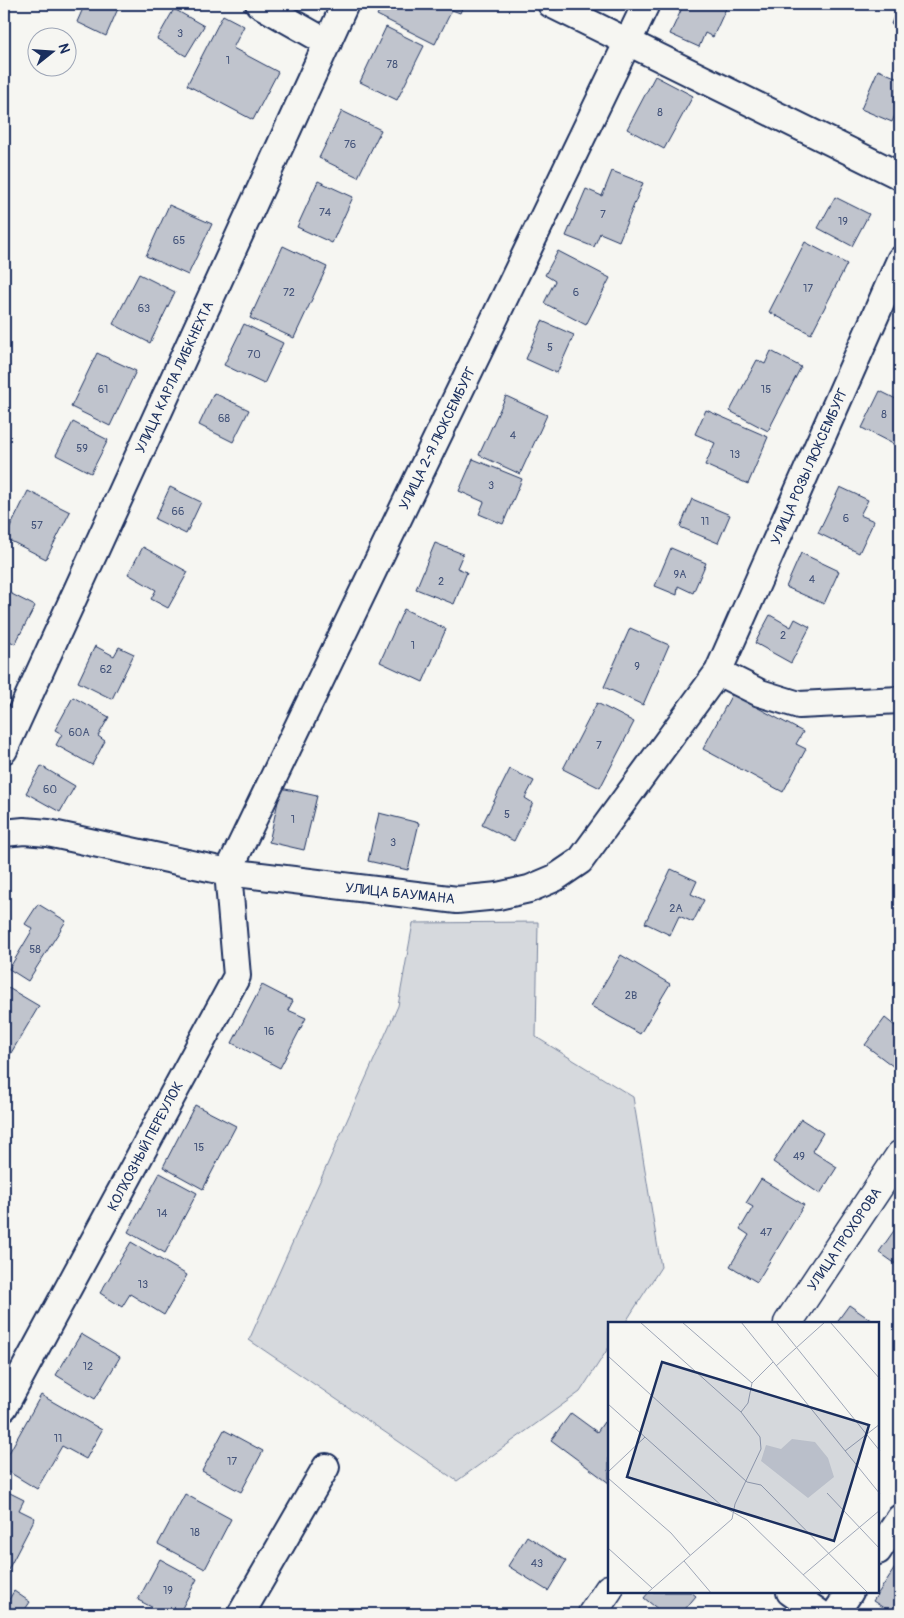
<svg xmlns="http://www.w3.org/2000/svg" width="904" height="1618" viewBox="0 0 904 1618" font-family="Pangolin,sans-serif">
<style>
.green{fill:#d6d9dd;stroke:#78849e}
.building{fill:#c0c4cd;stroke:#1b2f5e}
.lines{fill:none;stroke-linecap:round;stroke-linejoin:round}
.minor-casing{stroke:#1b2f5e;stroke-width:30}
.major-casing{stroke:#1b2f5e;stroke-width:31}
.minor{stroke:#f6f6f2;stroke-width:26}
.major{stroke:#f6f6f2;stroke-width:28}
.labels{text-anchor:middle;stroke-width:5;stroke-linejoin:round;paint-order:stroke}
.number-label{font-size:11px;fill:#44547a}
.street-label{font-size:14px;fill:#1b2f5e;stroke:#f6f6f2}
.inset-road{fill:none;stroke:#9ea6b7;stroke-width:1}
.view{fill:#1b2f5e;fill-opacity:0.15;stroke:#1b2f5e;stroke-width:2.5}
.inset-edge{fill:none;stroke:#1b2f5e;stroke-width:2.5}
</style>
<rect width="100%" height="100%" fill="#f6f6f2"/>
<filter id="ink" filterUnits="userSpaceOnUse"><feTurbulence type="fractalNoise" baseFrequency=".02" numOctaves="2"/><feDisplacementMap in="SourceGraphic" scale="10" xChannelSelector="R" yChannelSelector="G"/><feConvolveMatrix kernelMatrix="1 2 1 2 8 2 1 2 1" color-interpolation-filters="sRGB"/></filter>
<g filter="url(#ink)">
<path class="green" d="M538,922L536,1037L633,1097L661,1267L625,1323H609V1347L580,1392L457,1481L249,1340L398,1006L413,923Z"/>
<path class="building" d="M85,4H120L106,36L77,22Z
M383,4H464L460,13L452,10L435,44L377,15Z
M684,4H728L713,37L705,33L699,47L670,34Z
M899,4H900V27L891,24Z
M174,9L204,26L186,56L157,39Z
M223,15L244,26L233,48L278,72L253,120L187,85Z
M386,27L424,46L397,100L360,82Z
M878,70L900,79V117L895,115L892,122L861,109Z
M655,76L693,96L664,149L627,129Z
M342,111L381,130L358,177L319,158Z
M612,171L643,183L619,241L600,233L594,247L566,236L586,189L602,196Z
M318,181L353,197L332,243L297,227Z
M835,197L869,214L852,246L818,228Z
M169,205L212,224L188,275L146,256Z
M805,242L847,264L811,334L769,312Z
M283,246L327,267L294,338L250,318Z
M558,251L610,278L586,325L544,303L555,281L545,275Z
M139,274L175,292L150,343L113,324Z
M542,321L574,335L557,373L526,359Z
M244,324L283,343L264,384L224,365Z
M771,351L801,367L768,431L730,411L757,360L765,364Z
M97,353L136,371L110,426L71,407Z
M880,391L900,401V440L897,446L862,428Z
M214,393L249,410L233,442L199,425Z
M506,396L547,415L520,474L479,455Z
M706,410L768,437L748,484L705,465L715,443L695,434Z
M73,422L108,440L91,473L56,455Z
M473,459L522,479L503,524L479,514L484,502L459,491Z
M170,487L201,502L186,534L155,519Z
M840,487L868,500L860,515L874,521L859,553L818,533Z
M28,491L70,512L46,559L5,538Z
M692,499L730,515L718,543L680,527Z
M435,543L463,554L457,568L467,572L454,604L416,589Z
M143,547L188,572L168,608L151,599L156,590L128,574Z
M671,548L706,563L693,593L678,586L677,595L655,586Z
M801,553L839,571L824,604L786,587Z
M4,590L35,606L15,644L4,638Z
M404,609L446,629L423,682L380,662Z
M770,615L791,627L795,619L810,627L791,663L755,643Z
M630,628L669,645L643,705L604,687Z
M95,646L114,656L119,647L134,654L112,699L78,682Z
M732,694L803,732L796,744L806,749L783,792L703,749Z
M73,697L109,717L98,736L105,741L92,765L56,745L62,734L55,730Z
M597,703L634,722L600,788L563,769Z
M41,766L75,786L60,812L26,793Z
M510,769L534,781L525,798L533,803L514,841L482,825Z
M281,788L317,796L304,850L269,842Z
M379,813L419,823L408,870L368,861Z
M671,869L697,881L691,894L704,900L693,922L679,916L670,935L645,923Z
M38,904L66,921L28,981L9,969L33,929L25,924Z
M621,955L670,984L640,1034L591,1006Z
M262,985L293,1001L288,1010L306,1018L280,1068L232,1043Z
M5,986L39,1006L5,1063L4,989Z
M885,1018L900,1030V1066L898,1070L865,1045Z
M195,1105L236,1126L203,1189L163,1167Z
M801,1119L823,1133L812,1151L837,1167L820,1194L773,1162Z
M160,1173L197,1193L165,1253L128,1232Z
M761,1179L804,1205L757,1282L730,1266L749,1235L740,1229L753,1207L746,1203Z
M898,1225L900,1227V1267L879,1252Z
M131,1242L187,1275L164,1315L130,1294L122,1307L100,1293Z
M849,1305L875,1323H836Z
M81,1334L120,1357L95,1399L56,1375Z
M41,1395L102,1430L86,1459L62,1446L37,1489L4,1469V1462Z
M571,1413L597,1432L604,1422L609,1426V1483L551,1440Z
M224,1430L263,1451L241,1492L202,1471Z
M4,1490L24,1500L19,1510L35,1518L8,1570L4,1567Z
M185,1494L231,1519L205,1569L158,1544Z
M527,1536L566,1561L548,1591L508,1566Z
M160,1559L197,1579L179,1614H165L138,1600Z
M900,1560V1614H893L873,1601Z
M14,1591L30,1602L22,1614H4V1608Z
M649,1592H691L696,1596L681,1614H664L644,1598Z"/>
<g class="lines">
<g class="minor-casing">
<path id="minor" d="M259,4L328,43
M551,4L900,176
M718,672L900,260
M4,750L345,4
M4,833L24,831L48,833L228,872L457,900L498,896L529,889L555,878L580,861L718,672L760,693L799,705L900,700
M4,1407L237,976L228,872L646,4
M878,1551L900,1518
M790,1592L821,1614
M241,1614L326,1467
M835,1614L850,1592"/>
</g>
<g class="major-casing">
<path id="major" d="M788,1323L900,1155
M592,1614L609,1589"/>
</g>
<use href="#minor" class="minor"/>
<use href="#major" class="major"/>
</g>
</g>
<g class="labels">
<g class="number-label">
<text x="180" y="37">3</text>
<text x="228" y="64">1</text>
<text x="392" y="68">78</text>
<text x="660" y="116">8</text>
<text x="350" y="148">76</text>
<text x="325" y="216">74</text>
<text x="603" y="218">7</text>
<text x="843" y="225">19</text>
<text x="179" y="244">65</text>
<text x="808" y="292">17</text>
<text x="289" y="296">72</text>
<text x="576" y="296">6</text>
<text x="144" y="312">63</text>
<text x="550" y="351">5</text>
<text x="254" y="358">70</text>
<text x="103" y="393">61</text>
<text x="766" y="393">15</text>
<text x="884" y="418">8</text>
<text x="224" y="422">68</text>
<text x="513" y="439">4</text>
<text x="82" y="452">59</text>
<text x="735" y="458">13</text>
<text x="491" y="489">3</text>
<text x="178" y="515">66</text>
<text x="846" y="522">6</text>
<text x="705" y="525">11</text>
<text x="37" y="529">57</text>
<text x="680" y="578">9А</text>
<text x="812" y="583">4</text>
<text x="441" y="585">2</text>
<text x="783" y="639">2</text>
<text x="413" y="649">1</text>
<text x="637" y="670">9</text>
<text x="106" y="673">62</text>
<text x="79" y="736">60А</text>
<text x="599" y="749">7</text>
<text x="50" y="793">60</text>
<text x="507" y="818">5</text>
<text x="293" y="823">1</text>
<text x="393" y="846">3</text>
<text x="676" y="912">2А</text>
<text x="35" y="953">58</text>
<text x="631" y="999">2В</text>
<text x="269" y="1035">16</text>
<text x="199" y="1151">15</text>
<text x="799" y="1160">49</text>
<text x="162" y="1217">14</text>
<text x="766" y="1236">47</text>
<text x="143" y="1288">13</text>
<text x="88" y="1370">12</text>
<text x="58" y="1442">11</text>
<text x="232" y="1465">17</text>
<text x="195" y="1536">18</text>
<text x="537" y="1567">43</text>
<text x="168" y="1594">19</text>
</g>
<g class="street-label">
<text transform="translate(174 377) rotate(-65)" y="5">УЛИЦА КАРЛА ЛИБКНЕХТА</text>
<text transform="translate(437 438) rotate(-64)" y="5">УЛИЦА 2-Я ЛЮКСЕМБУРГ</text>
<text transform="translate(809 466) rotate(-66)" y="5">УЛИЦА РОЗЫ ЛЮКСЕМБУРГ</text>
<text transform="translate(400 893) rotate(6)" y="5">УЛИЦА БАУМАНА</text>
<text transform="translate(145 1146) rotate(-62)" y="5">КОЛХОЗНЫЙ ПЕРЕУЛОК</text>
<text transform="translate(844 1239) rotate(-56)" y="5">УЛИЦА ПРОХОРОВА</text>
</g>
</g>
<g transform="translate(608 1322)">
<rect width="271" height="271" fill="#f6f6f2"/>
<path d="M184,117L207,120L220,136L226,155L200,176L153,139L158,123L173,127Z" fill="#d6d9dd"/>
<path class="inset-road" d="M32,0L133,90M74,0L144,61M133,0L272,172M168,0L272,129M222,0L272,57M0,34L139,160L153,163L261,272M168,44L217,0M0,82L114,184L139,198L215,272M237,129L272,102M0,150L37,115M0,156L63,211L82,233M219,171L272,227M0,226L44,266M76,239L104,272M195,253L272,188M38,272L124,197L127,182L153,127L152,115L133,90L140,81L144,61L165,40"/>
<path class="view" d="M54,40L261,103L226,219L19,155Z"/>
<rect width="271" height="271" class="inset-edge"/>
</g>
<rect width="904" height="1618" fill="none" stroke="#f6f6f2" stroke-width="20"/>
<rect x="10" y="10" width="884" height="1598" fill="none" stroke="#1b2f5e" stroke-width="2" filter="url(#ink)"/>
<g transform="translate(52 52) rotate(73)"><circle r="24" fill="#f6f6f2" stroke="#9ea6b7"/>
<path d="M0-4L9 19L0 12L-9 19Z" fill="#1b2f5e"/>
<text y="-8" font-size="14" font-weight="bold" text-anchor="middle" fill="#1b2f5e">N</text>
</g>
</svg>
